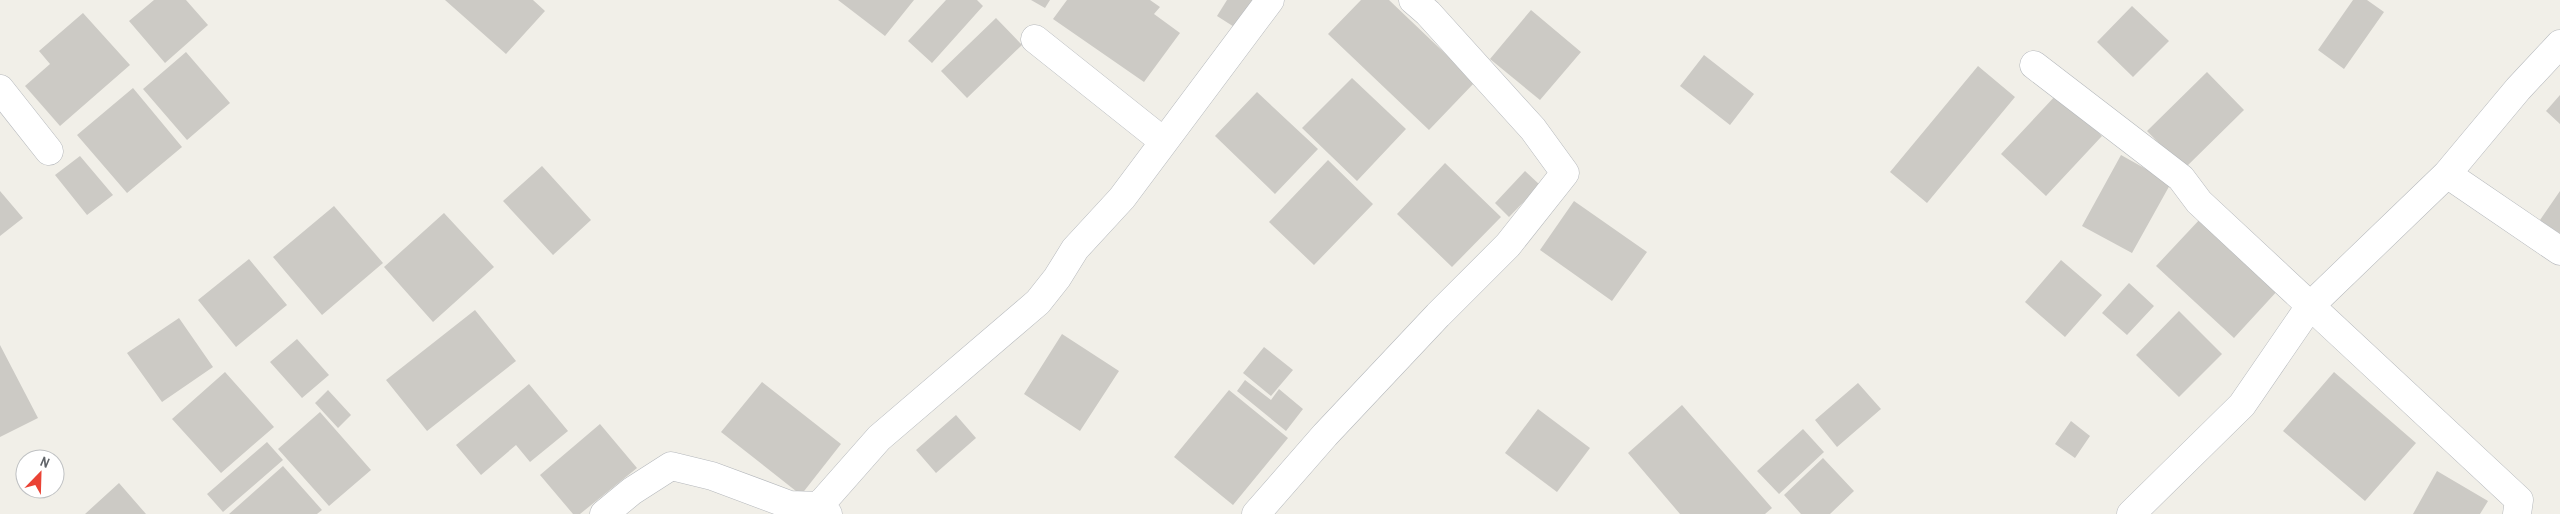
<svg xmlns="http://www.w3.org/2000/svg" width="2560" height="514" viewBox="0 0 2560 514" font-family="'Archivo Narrow',sans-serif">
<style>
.building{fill:#cccac5}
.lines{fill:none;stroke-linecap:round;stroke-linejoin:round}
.street-casing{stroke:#b5b8bc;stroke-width:29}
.street{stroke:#fff;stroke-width:28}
</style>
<rect width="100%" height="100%" fill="#f1efe8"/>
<path class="building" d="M154,0H186L208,25L165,63L129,21Z
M445,0H533L545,11L506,54Z
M838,0H914L885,36Z
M946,0H977L983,6L932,63L908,41Z
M1031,0H1050L1045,8Z
M1067,0H1150L1160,7L1154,14L1180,33L1144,82L1053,19Z
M1227,0H1258L1239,30L1217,16Z
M1361,0H1389L1475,82L1429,130L1328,34Z
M2353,0H2367L2384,12L2344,69L2318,50Z
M2132,6L2169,41L2133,77L2097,42Z
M1531,10L1581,52L1540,100L1490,59Z
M83,13L130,65L60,126L25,86L50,64L39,51Z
M996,18L1022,45L967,98L941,71Z
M186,52L230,103L187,140L143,89Z
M1704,55L1754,94L1730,125L1680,86Z
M1978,66L2015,97L1927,203L1890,172Z
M2207,72L2244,110L2184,169L2147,131Z
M1352,78L1406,129L1357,181L1302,128Z
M133,88L182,147L127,193L77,135Z
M1257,92L1318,149L1275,194L1215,136Z
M2057,94L2102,136L2046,196L2001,154Z
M2560,95V124L2546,111Z
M2121,155L2171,183L2132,253L2082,226Z
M80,156L113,195L87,215L55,175Z
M1328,160L1373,204L1314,265L1269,222Z
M1445,163L1501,217L1452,267L1397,214Z
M542,166L591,220L553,255L503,201Z
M1525,171L1540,185L1509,217L1495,203Z
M0,191L23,218L0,236Z
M2560,191V234L2540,220Z
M1574,201L1647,252L1612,301L1540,250Z
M334,206L383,263L322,315L273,257Z
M444,213L494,267L433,322L384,267Z
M2201,218L2279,289L2234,338L2156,266Z
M249,259L287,305L236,347L198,300Z
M2061,260L2102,295L2065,337L2025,302Z
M2129,283L2154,306L2127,335L2102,313Z
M475,310L516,361L427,431L386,380Z
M2179,311L2222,354L2179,397L2136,355Z
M179,318L213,367L162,402L127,353Z
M1062,334L1119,371L1080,431L1024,394Z
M297,339L329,375L302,398L270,362Z
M0,345L38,418L0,437Z
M1264,347L1293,370L1271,396L1243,373Z
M225,372L274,427L221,473L172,419Z
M2334,372L2416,443L2365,501L2283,431Z
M1245,380L1271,400L1279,389L1303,409L1286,431L1237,391Z
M762,382L841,444L801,495L721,432Z
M1858,383L1881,409L1837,447L1815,420Z
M529,384L568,431L530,462L516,445L481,475L456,445Z
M328,390L351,415L338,428L315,403Z
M1229,390L1288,438L1233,505L1174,457Z
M1682,405L1772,508L1765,514H1680L1628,453Z
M1538,409L1590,448L1557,492L1505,453Z
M320,412L371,470L329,506L278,449Z
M956,415L976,438L936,473L916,450Z
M2071,421L2090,436L2075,458L2055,444Z
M600,424L637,468L580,514H573L540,475Z
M1803,429L1824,452L1779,494L1757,471Z
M267,442L283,460L223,512L207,494Z
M1823,458L1854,491L1830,514H1801L1784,495Z
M283,466L322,510L317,514H229Z
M2437,471L2488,501L2480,514H2413Z
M119,483L146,514H85Z"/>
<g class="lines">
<g class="street-casing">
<path id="street" d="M1035,39L1163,141
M2034,65L2181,178L2199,202L2519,500L2517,514
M0,89L49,151
M2447,174L2560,251
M819,506L879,438L1038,302L1057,278L1075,249L1122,198L1270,0
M604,514L632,491L671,466L712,476L790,505L819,506L828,514
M1256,514L1325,435L1438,315L1508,245L1565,173L1533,129L1428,13L1413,0
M2131,514L2242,405L2310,306L2447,174L2518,89L2560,44"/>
</g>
<use href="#street" class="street"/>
</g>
<g transform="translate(40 474) rotate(23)"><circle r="24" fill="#ffffff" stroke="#bfc1c3"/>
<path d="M0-4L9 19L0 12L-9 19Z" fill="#ea4335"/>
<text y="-8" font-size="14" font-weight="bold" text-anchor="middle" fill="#5f6368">N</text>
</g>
</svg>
